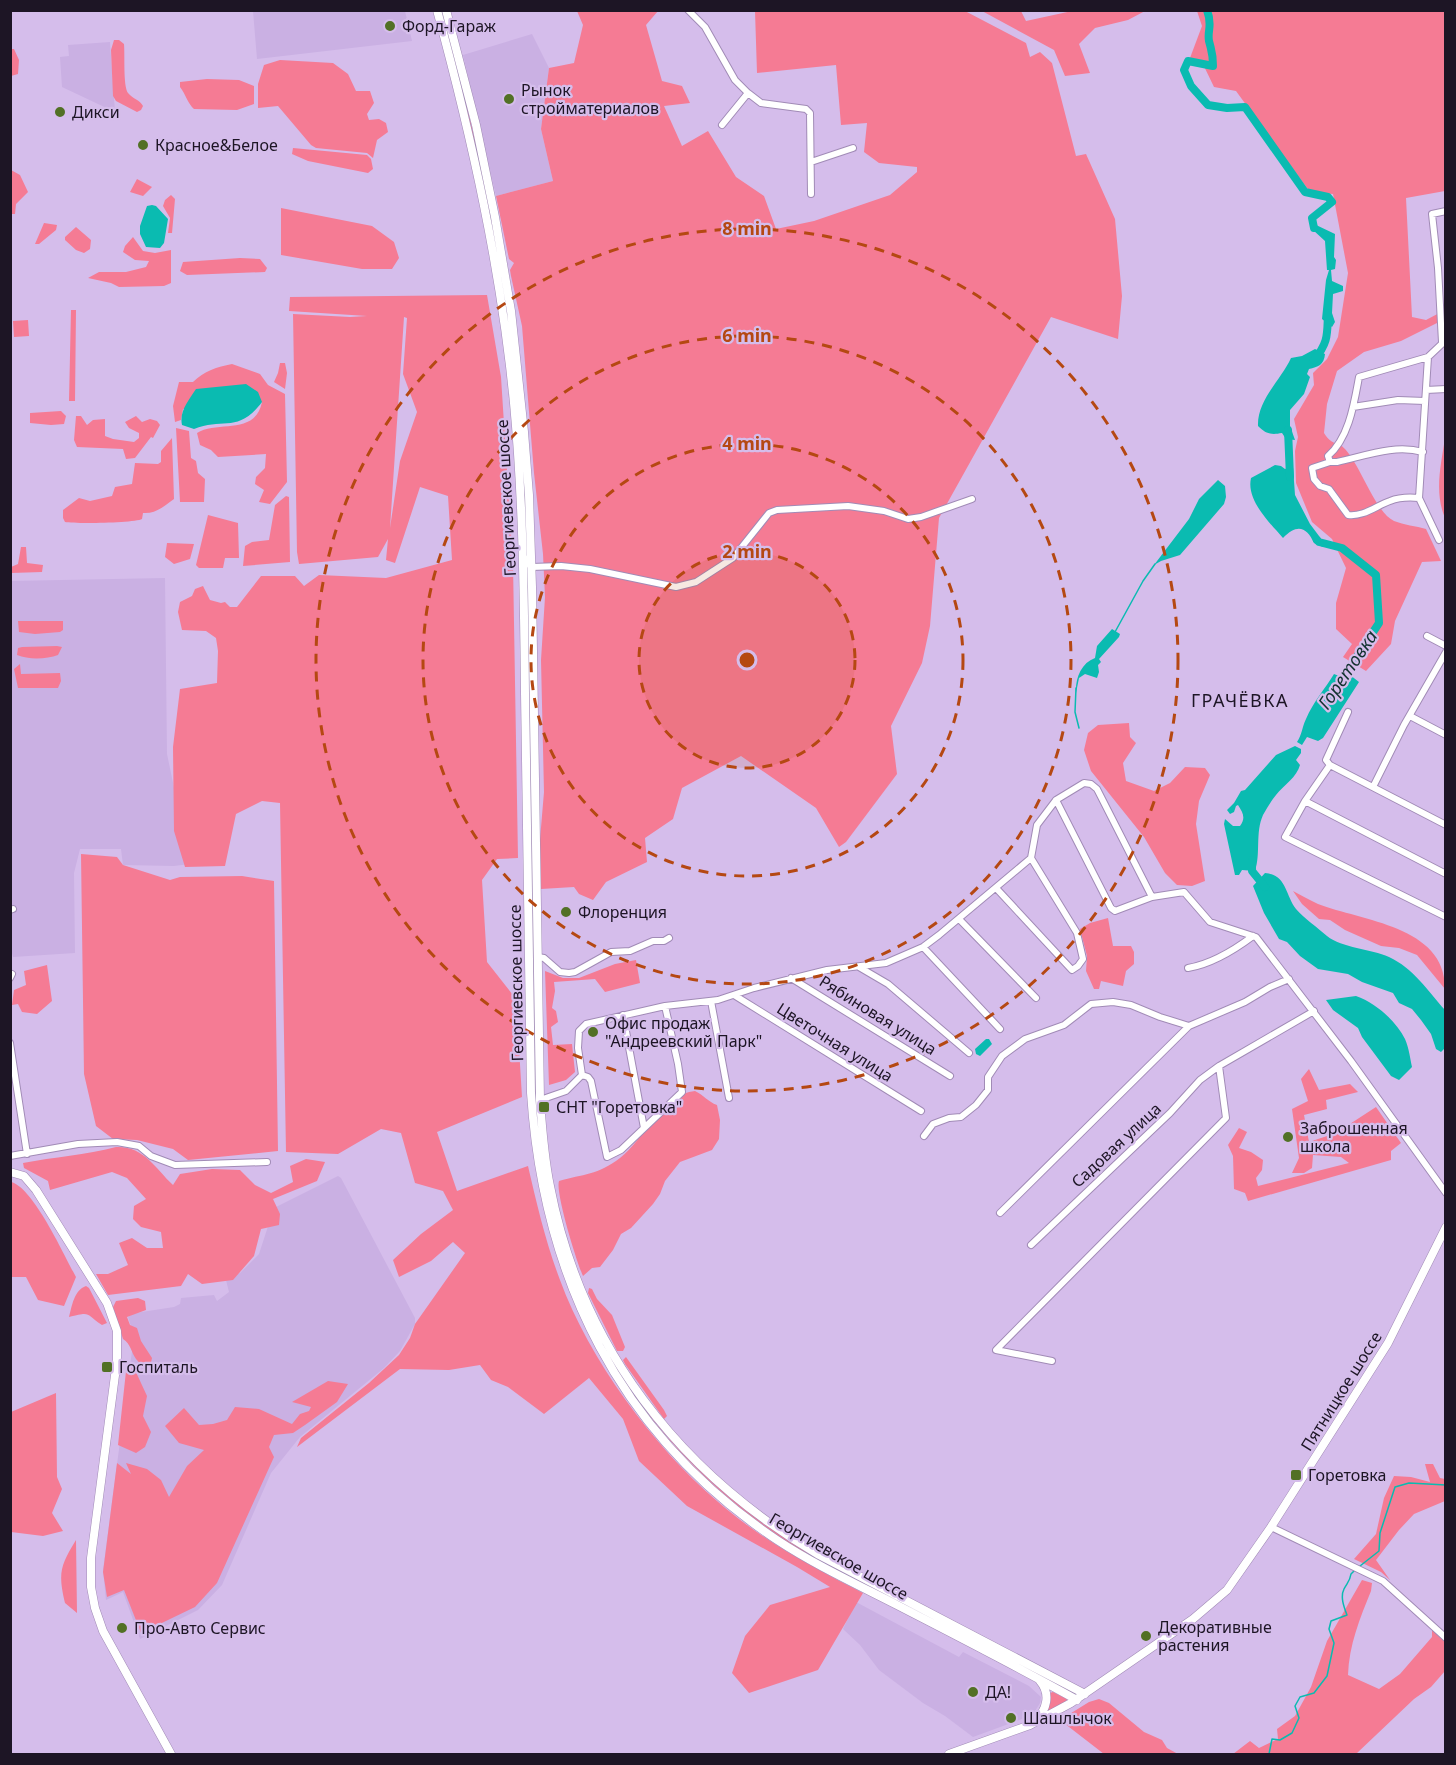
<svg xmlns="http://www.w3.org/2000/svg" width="1456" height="1765" viewBox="0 0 1456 1765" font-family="'Noto Sans',sans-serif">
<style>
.built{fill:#cab0e3}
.green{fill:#f57b94;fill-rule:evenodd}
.water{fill:#0abbb1}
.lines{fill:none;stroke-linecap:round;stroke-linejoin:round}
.stream{stroke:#0abbb1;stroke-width:1.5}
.river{stroke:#0abbb1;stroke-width:8}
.minor-casing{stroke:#a18bb6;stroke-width:8}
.major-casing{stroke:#a18bb6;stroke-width:9}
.minor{stroke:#fff;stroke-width:6}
.major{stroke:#fff;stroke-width:8}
.ring{fill:none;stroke:#b54812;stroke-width:3;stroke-dasharray:10 8}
.poi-dot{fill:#527025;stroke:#d5bdeb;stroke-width:2}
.labels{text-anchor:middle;stroke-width:4.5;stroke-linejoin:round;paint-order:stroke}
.poi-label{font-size:16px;fill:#1d1525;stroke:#d5bdeb;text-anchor:start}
.street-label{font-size:16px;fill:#1d1525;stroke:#d5bdeb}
.water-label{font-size:18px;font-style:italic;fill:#12312f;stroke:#d5bdeb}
.neighbourhood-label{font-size:18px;letter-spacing:1.5px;fill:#1d1525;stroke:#d5bdeb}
.centre{fill:#b54812;stroke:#d5bdeb;stroke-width:3}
.ring-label{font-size:18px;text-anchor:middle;font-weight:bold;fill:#b54812;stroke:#d5bdeb;stroke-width:4.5;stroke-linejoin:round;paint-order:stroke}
</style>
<rect width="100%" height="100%" fill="#d5bdeb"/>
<path class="built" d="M253,11H405L412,41L257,59Z
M532,34L549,68L541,129L553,181L496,196L463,55Z
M110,42L115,112L62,87L60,57L69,56L68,45Z
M165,578L167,754L190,864L174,866L123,865L121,849H80L74,873L75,953L13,957L11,950L10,581Z
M338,1176L341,1178L415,1318V1324L400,1351L384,1368L300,1437L271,1473L222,1585L198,1610L140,1639L123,1592L106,1600L103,1570L134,1336L128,1317L135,1313L174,1307L180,1304L181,1298L214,1295L217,1301L229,1292L226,1280L231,1276L240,1273L259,1254L274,1208Z
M856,1602L959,1657L963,1652L1029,1686L1041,1697L1040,1703L1034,1713L1022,1719L973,1737L945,1716L923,1703L879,1670L860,1645L843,1629Z"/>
<path class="green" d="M577,11H658L646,25L662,81L682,86L690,103L664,106L682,146L708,131L736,177L764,196L776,229L814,221L890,195L917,172V167L879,163L864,152L867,123L841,125L836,65L757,73L755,11H965L1026,43L1030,57L1040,52L1052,63L1076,156L1086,154L1115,219L1122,296L1118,339L1051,317L939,518L930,626L922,663L891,726L897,774L846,842L839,847L816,808L741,756L682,788L673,819L645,838L647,862L606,882L593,900L579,894L574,887L541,889L539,851L544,792L541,660L545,597L543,554L534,473L522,326L511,276L510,270L514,263L509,259L496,196L553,181L541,129L549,68L574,63L583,25Z
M982,11H1021L1026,21L1072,11H1145L1128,20L1095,28L1079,44L1090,73L1065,76L1054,50Z
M1197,11H1445V191L1406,198L1412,317L1426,320L1445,310V319L1401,341L1364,352L1337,371L1327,404L1324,433C1333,447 1338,441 1345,449C1361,466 1375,512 1394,521C1404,525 1416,526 1426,529L1441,561L1422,562L1395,621L1391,644L1366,671L1343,657L1352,644L1336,629V603L1346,568L1332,539L1312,522L1296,483L1295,451L1298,437L1294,419L1314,385L1313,373L1327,359L1338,337L1348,273L1333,194L1310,192L1236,91L1214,87L1201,60L1190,58L1202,26Z
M442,12C488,175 518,337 526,506L524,507L500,273L486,196L470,128L440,13Z
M114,40H119L124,44C125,55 123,86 128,93C133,99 140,100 143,106L141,110L137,112L116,101L113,96L111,50Z
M10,49H14L19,60L18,74L11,76Z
M280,60L333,63L348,74L356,91H370L374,103L367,114L369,120L379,119L386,123L388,132L377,140L373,158L367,153L316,148L311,145L278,106L258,108V84L264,65Z
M207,79L239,80L254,86V104L237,110L194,109C188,104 186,95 180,87V82Z
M293,148L367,155L371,159L373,169L368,173L308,161L292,154Z
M11,170L20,175L28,192L16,204L15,214H11Z
M137,179L152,187L143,196L130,192Z
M171,195L175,199L172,233H168L170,218L163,206L165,200Z
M281,208L372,226L394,242L399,258L392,269H362L281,255Z
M44,223L57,225L56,230L39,244H35Z
M76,227L91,240L90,249L84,253L76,250L65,240V237Z
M133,237L143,251L155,253L171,250V283L164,286L119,287L111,283L88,278L99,272H126L146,267L149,261L135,260L123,252L125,246Z
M240,258L260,259L267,268L265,272L187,275L180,271L183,262Z
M487,295L501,377L513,564L518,858L497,859L482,880L487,962L516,999L522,1097L437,1132L457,1191L528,1166C537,1205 546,1243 560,1280C589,1359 653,1446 717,1501C760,1539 812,1567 863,1593L818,1670L749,1693L732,1673L745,1636L770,1605L830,1587L797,1567L687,1506L639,1461L623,1419L589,1378L544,1414L508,1387L491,1380L480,1365L449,1370L400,1369L297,1447L301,1438L369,1383L399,1355L410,1338L415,1324L465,1253L453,1242L431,1261L399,1277L393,1260L421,1234L453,1210L443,1191L415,1183L401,1133L381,1129L338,1154L286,1152L280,803L262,801L236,814L225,866L185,867L174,831L173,747L180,689L217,683L218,651L216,638L206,631L182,630L178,612L180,602L192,596L195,589L203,586L210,600L221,603L225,602L230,607H237L261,576H295L304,586L319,575L386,578L452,560L448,496L420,487L395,563L386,560L388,539L378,557L299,564L297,552L293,314L350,317L367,316L289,311L290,297ZM404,317L407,318L403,374L417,412L400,461L390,528Z
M71,310H76L75,401H69Z
M28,320L29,336L14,337L13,321Z
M280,363H285L287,373L285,389L274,382L278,373Z
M232,364L260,374L268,385L285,394L287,482L270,504L259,502L264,490L255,484L256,477L265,468L266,454L218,457L211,450L200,445L197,433C218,420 255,436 262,402L183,409L181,420L175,422L173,406L179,382H193C204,371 217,367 232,364Z
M61,411L66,416L64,424L51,425L30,423V413Z
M76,416H81L87,425L93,420L105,419V436L113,439L134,442L139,438V433L129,428L125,422L136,416L142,422L150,419L157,421L160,425L153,438L151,437L135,458L126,459L123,449L77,447L74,440Z
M176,428L189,431L191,458L196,461L198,473L205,479L204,502H180Z
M172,438L174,499C164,506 156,514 143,513L142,519C135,523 75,524 65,522L63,518V510L79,498L90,501L112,496L115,487L132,484L135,463L158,464L161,462V451Z
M1445,438L1446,518H1445C1434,492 1441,465 1445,438Z
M286,496L289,497L290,562L243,566L245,546L252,542L269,540L275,505Z
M208,515L238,523L239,558H225L223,568H199L196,565Z
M167,543L194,544L190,559L174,564L165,557Z
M21,547H26L27,563L43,565L42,572L11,573V567L18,564Z
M526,579H528L537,1088H535Z
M18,621H63V630L60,632L35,634L19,632Z
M57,646L62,647L58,655C47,659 29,660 17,655L18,648L22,647Z
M20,664L21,674L60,673L61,681L58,688H18L14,669Z
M1129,723L1130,737L1136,743L1123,763L1126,781L1154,791L1170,783L1185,767L1205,768L1210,775L1199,801L1196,824L1205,881L1192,886L1177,885L1165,873L1144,837L1091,771L1084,750L1088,733L1098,725Z
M81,854L117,857L123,865L170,880L180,877L242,876L274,881L278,1151L188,1160L173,1149L137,1140L113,1139L96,1126L84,1074Z
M1293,891C1301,895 1309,900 1318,904C1362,921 1446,926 1445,989L1417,955L1399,948L1381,946L1345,930L1330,920L1319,919L1302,904Z
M1108,918L1113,946H1131L1134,952V964L1126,971L1123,986L1101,981L1099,989H1094L1086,971L1087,956L1080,929L1090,923Z
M636,960L640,983L605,992L595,979L554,982L555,991L552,1008L556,1011L558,1022L551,1027L553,1045L572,1044L575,1072L566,1080L549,1085L545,971L563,978H579L615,964Z
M47,965L52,1001L37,1014L22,1012L18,1004L12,1005L14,990L26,985L24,971Z
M1309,1069L1319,1090L1350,1084L1358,1092L1326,1100L1327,1109L1304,1115L1309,1142L1336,1133L1376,1107L1401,1143L1391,1151V1160L1248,1201L1245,1193L1234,1189L1233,1156L1228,1145L1239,1128L1247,1132L1239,1148L1251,1152L1263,1160L1262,1170L1256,1178L1258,1186L1349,1163L1341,1157L1313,1155L1312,1168L1304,1173H1292L1299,1158L1292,1109L1308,1101L1301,1079Z
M695,1091C704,1095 708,1102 717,1105L720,1120L719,1139L712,1150L680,1162L665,1181L660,1194L653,1204L631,1228L621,1234L613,1250L600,1267L592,1268L583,1276C577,1263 555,1192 559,1181C583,1174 598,1175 620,1158C644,1140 663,1093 695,1091Z
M116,1147C144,1146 155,1168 173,1185L180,1174L212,1169L240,1170L255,1185L271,1193L293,1182L290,1166L306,1159L325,1162L317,1181L273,1199L280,1214L279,1225L261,1229L254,1256L233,1280L202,1284L188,1274L181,1286L108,1295L96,1274H108L128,1265L119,1243L132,1238L147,1248H163L161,1232L141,1227L133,1219L134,1206L146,1199L127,1178L112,1172L50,1190L48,1181L24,1168L23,1163C54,1157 86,1155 116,1147Z
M11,1182C33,1187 64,1255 76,1277L64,1306L38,1300L26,1277H11Z
M86,1286L89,1288L107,1323L102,1325C85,1314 92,1311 69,1317C72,1306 74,1290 86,1286Z
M589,1288L592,1289L597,1299L612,1315L625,1347L623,1351H617L588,1293Z
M138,1298L145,1301L146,1310L127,1317L130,1325L137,1328L141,1341L152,1358L150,1367L147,1370C143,1366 139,1363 136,1359C131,1352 131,1344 123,1339L113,1307L116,1301Z
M626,1357L664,1410L667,1416L664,1419L625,1364L623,1360Z
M612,1361L664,1432L695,1465L752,1515L812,1555C799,1551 785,1541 773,1532C707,1487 653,1428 612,1361Z
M127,1362L135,1370L147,1396L143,1416L151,1432L145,1447L136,1453L118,1445Z
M328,1381L348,1384L337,1402L305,1425L293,1433L274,1435L269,1447L274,1457L217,1583L195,1607L141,1633L124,1590L107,1597L103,1572L117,1463L131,1474L126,1463L147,1469L161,1480L169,1497L187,1466L204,1450L179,1443L165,1426L184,1408L199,1425L213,1424L227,1420L235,1407L259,1409L292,1424L300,1414L309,1411L311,1407L292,1402Z
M56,1393L57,1477L62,1489L52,1513L63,1531L43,1536L11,1532V1412Z
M1425,1464H1433L1440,1478L1445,1479V1501L1414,1514L1399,1530L1376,1560L1390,1580L1381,1572L1354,1559L1376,1534L1384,1498L1394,1476L1411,1477L1430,1482Z
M76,1540L77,1613L65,1603C58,1573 60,1566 76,1540Z
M1362,1580L1372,1583L1371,1591C1360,1618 1349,1645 1348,1675L1379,1689L1400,1674L1432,1637V1630L1445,1642V1671L1431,1687L1414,1699L1356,1754H1233L1250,1741L1259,1748L1278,1739L1277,1729L1295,1716L1311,1687L1327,1641Z
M1053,1692L1067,1699L1066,1702L1046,1714L1049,1704L1050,1693Z
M1099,1699L1109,1703L1144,1732L1162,1740L1167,1748L1178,1754H1104L1060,1720L1089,1702Z"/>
<path class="water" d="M152,205L156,206L168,219L164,243L160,248L146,247L140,234V226L147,206Z
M1310,218L1314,219V224L1335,234L1334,257L1336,260L1335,269L1331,270L1332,281L1343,286V291L1333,294L1332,313L1335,322L1332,327L1322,319L1326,280L1329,270H1327L1325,241L1313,230Z
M1315,349L1325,354C1324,365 1318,367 1309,369L1307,374L1310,377L1304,394L1290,410V426L1295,440L1286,439L1282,433C1271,435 1266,434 1258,426C1257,400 1281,380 1291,358L1302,356Z
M246,384L258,392L262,402C238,434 223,417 194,429L182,425C179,411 189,400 196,389Z
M1275,465L1281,466L1285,469L1293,467L1295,495L1310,524L1325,544L1323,547L1314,543C1307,527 1297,523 1283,538C1269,522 1246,500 1251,478Z
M1218,480L1225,486L1226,497L1224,504L1180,555L1161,561L1154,565L1189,519L1199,499Z
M1112,629L1120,634L1119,637L1099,659L1101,662L1098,665L1099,672L1097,678L1085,674L1079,678L1076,693C1075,679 1081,663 1095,658L1097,646Z
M1334,674L1339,676L1350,675L1359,682L1323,738L1318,741L1307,737L1302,745L1297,742C1302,735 1302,727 1306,719C1313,702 1325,689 1334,674Z
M1295,746L1301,749V753L1296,760L1300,765C1297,777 1284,785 1276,795C1271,801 1267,808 1263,815C1255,833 1261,853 1255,871L1242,870L1239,875H1235L1224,824L1225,819L1233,826H1240C1246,818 1243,813 1238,805L1236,806L1234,812L1230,814L1227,810L1234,803L1241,791L1245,790L1276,755Z
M1265,873C1287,875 1285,895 1296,909C1304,918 1318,928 1327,936C1342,948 1371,949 1389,957C1413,968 1428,991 1445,1010V1048L1441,1052L1436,1049L1431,1034L1421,1020L1412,1009L1399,1003L1393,993L1362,982L1348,974L1318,969L1300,956L1287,942L1279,939L1264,913L1253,886Z
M1356,996C1376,1003 1396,1021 1405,1039C1409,1048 1410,1058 1412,1067L1399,1080L1391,1076L1362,1037L1358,1028L1333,1010L1326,1000Z
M986,1039H989L992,1044L980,1056L976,1054L975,1049Z"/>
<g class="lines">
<path class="stream" d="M1115,632L1143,581L1155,564
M1076,688L1075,712L1079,728
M1360,1566L1379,1551L1380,1533L1395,1487L1409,1483L1446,1485
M1269,1754L1272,1739L1280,1740L1292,1733L1299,1718L1295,1706L1300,1697L1314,1693L1327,1676L1334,1643L1329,1629L1331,1621L1347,1615C1344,1607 1340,1597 1344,1589C1347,1583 1350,1581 1351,1574L1354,1571"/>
<path class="river" d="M1207,10C1213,26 1207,30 1209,41C1212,53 1213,53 1213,66L1188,61L1184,70L1191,86L1208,105L1227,108L1245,107L1305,192L1328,197L1332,202L1312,218L1314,228
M1314,360C1329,342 1327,334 1328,313
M1288,430L1290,477
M1317,540L1319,542L1342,548L1376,575L1379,623L1339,684
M1252,860V871L1265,887"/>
<g class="minor-casing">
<path id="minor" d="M688,10L705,27L735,80L748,93L722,125
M748,93L761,103L806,109L810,113L811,194
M811,162L853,148
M1442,342L1438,268L1432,214L1446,211
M1428,357L1419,498L1439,540
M1426,390L1446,389
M1353,407L1398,400L1425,401
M1423,452C1394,444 1365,456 1337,462H1330L1328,456C1349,438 1354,404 1359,377L1428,357L1446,340
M1330,462L1312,468L1314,479L1320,486L1329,489L1348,515C1363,517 1376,506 1390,501C1400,497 1409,497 1419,498
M523,556L531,567L561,566L590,569L676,587L696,582L733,558L769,513L777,510L848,506L884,511L908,519L921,517L972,499
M1427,636L1446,646
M1348,712L1326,760L1330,765L1305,801L1285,837L1446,917
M1410,716L1446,735
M1330,765L1446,825
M1373,787L1404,725L1446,652
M1056,800L1111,908L1115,911L1152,897L1184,892L1210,922L1256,937L1351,1061L1446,1193
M1305,801L1446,874
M996,888L1072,970L1078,966L1083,959L1077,933L1031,858
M10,910L13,909
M959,919L1036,998
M923,947L1000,1029
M538,957L544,958L560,972L569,973L575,972L611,952L630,951L653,941H664L669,938
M859,967L888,984L969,1053
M1188,968C1212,964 1233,951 1253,936
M10,978L12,974
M791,978L950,1076
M734,995L921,1111
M711,1001L729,1098
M623,1015L644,1128
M10,1043L27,1154
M582,1075L588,1077L591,1081L607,1157L621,1150L682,1092L678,1064L665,1006
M540,1100L566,1091L582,1075L578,1048L579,1031L586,1024L665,1006L718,1000L754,988L827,970L886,963L923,947L939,935L1031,858L1037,825L1056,800L1084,783L1091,784L1097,789L1152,897
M924,1136L933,1124L949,1118L961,1117L976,1105L988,1090V1077L1002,1056L1025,1039L1064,1025L1091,1004L1113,1002L1131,1005L1160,1017L1189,1026L1245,1002L1270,987L1289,979
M10,1156L78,1144L117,1142L139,1146L151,1156L175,1165L267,1162
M1000,1213L1189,1026
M1031,1245L1170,1113L1200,1080L1219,1066
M1052,1361L996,1350L1226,1118L1219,1066L1314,1011
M1271,1527L1383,1581L1446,1638"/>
</g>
<g class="major-casing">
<path id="major" d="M437,10C472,139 501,269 514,403C523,499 524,596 525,693C527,826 529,959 531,1093C543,1279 620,1435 777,1540C815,1565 856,1584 897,1605C957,1636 1018,1667 1077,1700
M446,10L476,125L495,217L511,311L524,432L529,495L532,587L540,1100C542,1129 544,1158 550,1186C581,1347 678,1472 819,1555L1085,1694
M10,1172L24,1176L36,1190L107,1303L117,1331V1360L91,1558V1587L95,1608L103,1631L171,1754
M1035,1721C1047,1710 1051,1694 1040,1681
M949,1754L1030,1725L1071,1703L1193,1619L1227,1590L1271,1527L1388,1343L1446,1227"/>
</g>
<use href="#minor" class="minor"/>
<use href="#major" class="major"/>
</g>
<circle cx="747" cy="660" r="108" fill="#b54812" fill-opacity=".12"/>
<g class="ring">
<circle cx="747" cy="660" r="108"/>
<circle cx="747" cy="660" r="216"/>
<circle cx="747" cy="660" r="324"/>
<circle cx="747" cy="660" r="431"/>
</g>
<g class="poi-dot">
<circle cx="390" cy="26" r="6"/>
<circle cx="509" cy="99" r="6"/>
<circle cx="60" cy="112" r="6"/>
<circle cx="143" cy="145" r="6"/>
<circle cx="566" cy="912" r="6"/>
<circle cx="593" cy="1032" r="6"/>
<rect x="538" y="1101" width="12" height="12" rx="3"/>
<circle cx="1288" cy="1137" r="6"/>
<rect x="101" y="1361" width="12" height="12" rx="3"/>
<rect x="1290" y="1469" width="12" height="12" rx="3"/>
<circle cx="122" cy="1628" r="6"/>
<circle cx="1146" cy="1636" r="6"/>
<circle cx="973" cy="1692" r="6"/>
<circle cx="1011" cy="1718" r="6"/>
</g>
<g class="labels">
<g class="poi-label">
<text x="402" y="32">Форд-Гараж</text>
<text x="521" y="96">Рынок<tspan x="521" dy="18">стройматериалов</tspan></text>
<text x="72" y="118">Дикси</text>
<text x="155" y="151">Красное&amp;Белое</text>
<text x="578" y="918">Флоренция</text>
<text x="605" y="1029">Офис продаж<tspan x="605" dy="18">"Андреевский Парк"</tspan></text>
<text x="556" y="1113">СНТ "Горетовка"</text>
<text x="1300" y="1134">Заброшенная<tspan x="1300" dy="18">школа</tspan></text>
<text x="119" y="1373">Госпиталь</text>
<text x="1308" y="1481">Горетовка</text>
<text x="1158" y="1633">Декоративные<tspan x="1158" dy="18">растения</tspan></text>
<text x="134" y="1634">Про-Авто Сервис</text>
<text x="985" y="1698">ДА!</text>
<text x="1023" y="1724">Шашлычок</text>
</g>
<g class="street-label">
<text transform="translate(506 498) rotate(-93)" y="6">Георгиевское шоссе</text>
<text transform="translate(516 983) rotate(-91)" y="6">Георгиевское шоссе</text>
<text transform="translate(878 1015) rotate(32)" y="6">Рябиновая улица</text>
<text transform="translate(835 1042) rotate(32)" y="6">Цветочная улица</text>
<text transform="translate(1116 1145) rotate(-43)" y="6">Садовая улица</text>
<text transform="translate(1341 1391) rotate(-58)" y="6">Пятницкое шоссе</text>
<text transform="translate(839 1556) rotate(30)" y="6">Георгиевское шоссе</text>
</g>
<g class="water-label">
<text transform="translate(1348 670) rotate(-56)" y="6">Горетовка</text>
</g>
<g class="neighbourhood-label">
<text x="1240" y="707">ГРАЧЁВКА</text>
</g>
</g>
<circle cx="747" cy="660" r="9" class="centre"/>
<g class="ring-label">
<text x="747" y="235">8 min</text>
<text x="747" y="342">6 min</text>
<text x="747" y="450">4 min</text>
<text x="747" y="558">2 min</text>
</g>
<rect width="1456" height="1765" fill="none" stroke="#1d1525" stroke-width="24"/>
</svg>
